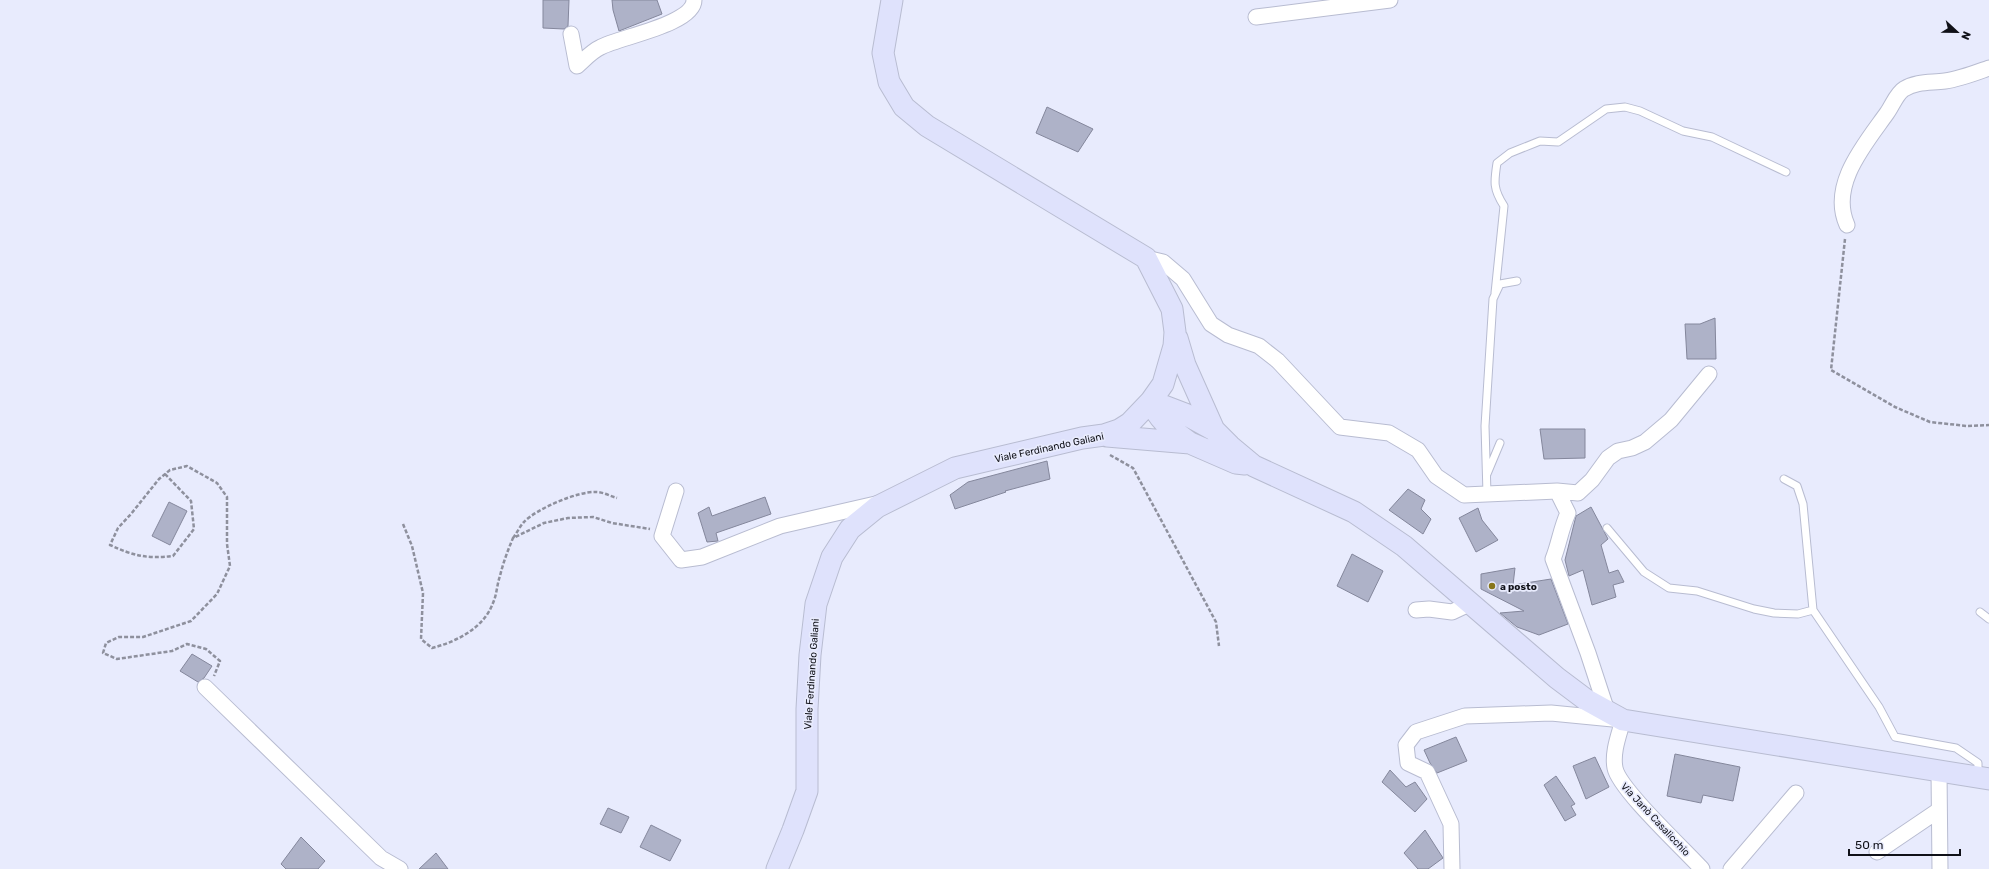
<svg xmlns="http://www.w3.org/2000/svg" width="1989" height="869" viewBox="0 0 1989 869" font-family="Rubik,sans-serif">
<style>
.building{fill:#aeb2c8;stroke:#84879c}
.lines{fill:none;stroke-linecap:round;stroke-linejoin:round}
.lane-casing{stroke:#b8bcd1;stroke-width:9}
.street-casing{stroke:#b8bcd1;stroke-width:17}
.secondary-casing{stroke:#b8bcd1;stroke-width:23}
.path{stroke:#8e909d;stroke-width:2.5;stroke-dasharray:4 2;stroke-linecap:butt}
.lane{stroke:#fff;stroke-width:7}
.street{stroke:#fff;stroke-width:15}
.secondary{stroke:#dfe2fc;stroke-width:21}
.poi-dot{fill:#88761a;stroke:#e8ebfd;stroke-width:1.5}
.labels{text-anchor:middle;stroke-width:3.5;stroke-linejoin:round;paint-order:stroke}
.street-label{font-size:10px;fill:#101118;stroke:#e8ebfd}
.poi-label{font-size:10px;font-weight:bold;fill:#101118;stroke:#e8ebfd;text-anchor:start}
</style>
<rect width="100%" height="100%" fill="#e8ebfd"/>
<path class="building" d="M543,0H569L568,26L564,29L543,28Z
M612,0H657L662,14L619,31L613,10Z
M1047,107L1093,129L1078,152L1036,133Z
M1715,318L1716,359H1687L1685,324H1700Z
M1540,429H1585V458L1544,459Z
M1047,461L1050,479L1005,491L1006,492L955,509L950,495L968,482Z
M1408,489L1425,500L1421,509L1431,519L1423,534L1389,510Z
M765,497L771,514L716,533L718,541L707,542L698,513L709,507L712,516Z
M169,502L187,511L170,545L152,536Z
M1591,507L1608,539L1601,545L1609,573L1618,570L1624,582L1613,585L1616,597L1592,605L1583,570L1569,576L1565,560L1576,516Z
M1478,508L1482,520L1498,540L1476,552L1459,518Z
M1352,554L1383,571L1368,602L1337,586Z
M1515,568L1513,585L1551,579L1568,624L1539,635L1517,627L1500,613L1524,611L1481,589V574Z
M192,654L212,666L204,678L198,682L180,671Z
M1456,737L1467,761L1437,773L1430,763L1424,750Z
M1675,754L1740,767L1733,801L1703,795L1701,803L1667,796Z
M1595,757L1609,787L1586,799L1573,766Z
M1390,770L1406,787L1415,782L1427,799L1415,812L1382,782Z
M1556,776L1575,804L1571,806L1576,815L1565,821L1544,785Z
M608,808L629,817L621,833L600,824Z
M651,825L681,840L670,861L640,847Z
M1425,830L1443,858L1428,869H1418L1404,853Z
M301,837L325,861L318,869H286L281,864Z
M436,853L448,869H419Z"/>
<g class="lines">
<g class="lane-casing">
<path id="lane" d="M1495,293L1504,206C1493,189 1494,182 1497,163L1510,153L1540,141L1558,142L1606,109L1625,107L1640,111L1683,131L1712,137L1786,172
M1487,474L1500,443
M1784,479L1797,486L1803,504L1813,610
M1487,494L1485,426L1493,299L1500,284L1517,281
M1607,528L1644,572L1669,588L1697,591L1754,609L1774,613L1798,614L1813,610L1879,707L1895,737L1956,748L1978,763V775
M1980,612L1989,619"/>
</g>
<g class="street-casing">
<path id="street" d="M1256,17L1390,0
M571,34L577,66C585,59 592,51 601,47C620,37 694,24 694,0
M1847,225C1829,185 1865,144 1887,113C1892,106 1897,93 1904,89C1917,81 1931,83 1945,81C1960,79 1975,73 1989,68
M1146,258L1163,262L1183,279L1211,324L1228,335L1259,346L1278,361L1340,427L1389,433L1418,450L1436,476L1464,495L1557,491L1568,513C1561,528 1559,544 1553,559L1588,653L1607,711
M676,491L662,536L681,560L702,557L780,526L880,503
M1557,491L1578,493L1592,480L1608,458L1618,451L1632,448L1645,442L1671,420L1709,374
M1416,610L1429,609L1452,612L1471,603
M205,687L381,858L400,869
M1939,771L1940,869
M1877,852L1939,810
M1452,869L1451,824L1427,772L1408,763L1406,745L1416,732L1465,716L1551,713L1623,720C1619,735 1612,752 1615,768C1619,789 1684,849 1702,869
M1731,869L1796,793"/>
</g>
<g class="secondary-casing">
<path id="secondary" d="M1177,338L1185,365L1214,430L1230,446L1254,466L1354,512L1404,546L1557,678L1585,699L1623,720L1989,779
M1107,436L1190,443L1236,463L1245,464
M1190,443C1174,431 1158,421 1151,401L1185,414L1214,430
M777,869L793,830L807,791V709L810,655L816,604L832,557L850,529L877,507L955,468L1082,438L1104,435L1119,430L1130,423L1151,401L1163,384L1174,346L1175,332L1172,309L1146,258L927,126L904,107L889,82L883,53L892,0"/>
</g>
<path class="path" d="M1845,239L1831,370L1895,407L1930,422L1967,426L1989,425
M1110,455L1133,468L1216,622L1219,646
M165,474L191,501L194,529L173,556C147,559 134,556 110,545L118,528L131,514L159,479L170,470L187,466L217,483L227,497V544L230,566L217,594L191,621L143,637H119L106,643L103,653L117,659L172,651L187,644L206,649L220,661L214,676
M403,524L412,546L423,593L421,639L432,648C456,642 484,628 493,603C497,594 497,584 500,576C503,563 508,550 513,538L544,523L568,518L593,517L612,523L650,529
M513,538C517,533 520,526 524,522C536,509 578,491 596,492C603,492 610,496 617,498"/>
<use href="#lane" class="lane"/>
<use href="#street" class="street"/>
<use href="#secondary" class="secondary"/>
</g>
<circle class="poi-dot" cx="1492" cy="586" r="4"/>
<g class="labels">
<g class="street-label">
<text transform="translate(1049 447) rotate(-12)" y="4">Viale Ferdinando Galiani</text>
<text transform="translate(811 674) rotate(-86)" y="4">Viale Ferdinando Galiani</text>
<text transform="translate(1656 819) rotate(47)" y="4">Via Janò Casalicchio</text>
</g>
<g class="poi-label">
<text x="1500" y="590">a posto</text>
</g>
</g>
<g transform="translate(1957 32) rotate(112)" stroke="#e8ebfd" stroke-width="3" paint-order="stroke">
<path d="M0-3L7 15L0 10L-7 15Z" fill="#101118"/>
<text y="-6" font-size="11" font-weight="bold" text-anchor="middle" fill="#101118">N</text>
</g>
<path d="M1849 849v6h111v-6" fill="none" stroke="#101118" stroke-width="2"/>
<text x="1855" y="849" font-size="12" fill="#101118" stroke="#e8ebfd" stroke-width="3" paint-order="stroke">50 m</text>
</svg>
